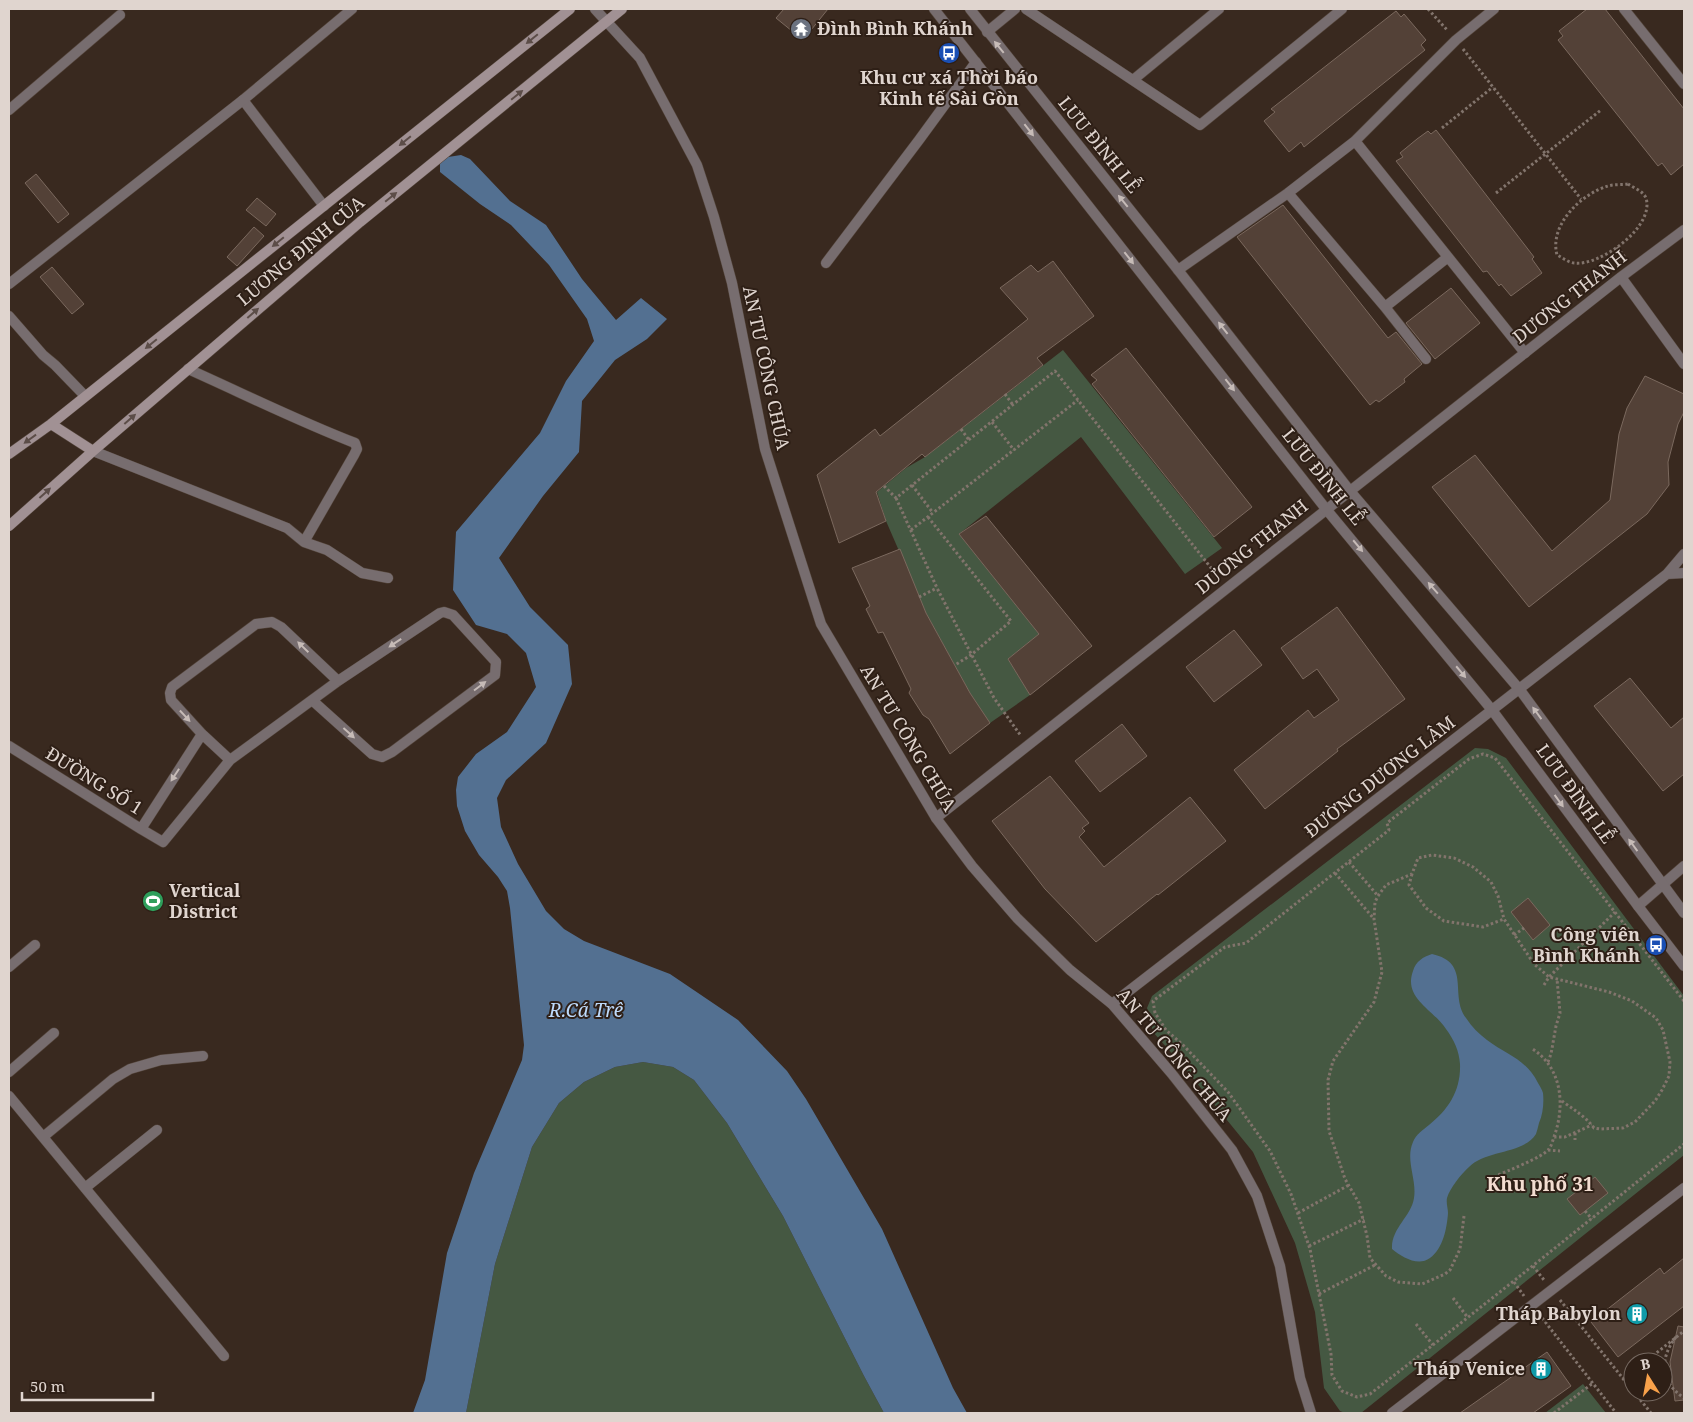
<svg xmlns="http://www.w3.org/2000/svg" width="1693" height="1422" viewBox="0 0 1693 1422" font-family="'Noto Serif',serif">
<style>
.green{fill:#455842}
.water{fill:#537091}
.building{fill:#534137;stroke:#7b695e}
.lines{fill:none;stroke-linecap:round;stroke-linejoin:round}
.service-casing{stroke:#54453b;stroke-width:11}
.minor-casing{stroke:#54453b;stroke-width:11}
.tertiary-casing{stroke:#54453b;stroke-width:11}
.secondary-casing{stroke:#54453b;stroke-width:11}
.path{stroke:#82746c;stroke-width:3;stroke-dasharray:2.5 2.5;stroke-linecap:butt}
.service{stroke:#776d6f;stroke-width:10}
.minor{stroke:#776d6f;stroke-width:10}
.tertiary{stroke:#776d6f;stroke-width:10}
.secondary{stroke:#a19194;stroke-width:10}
.oneway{fill:#5c4d48}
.oneway2{fill:#c6bbb7}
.labels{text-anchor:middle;stroke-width:4;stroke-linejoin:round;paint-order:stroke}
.poi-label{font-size:18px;font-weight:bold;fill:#e0d5cf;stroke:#2e1f16;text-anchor:end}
.street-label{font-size:18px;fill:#e0d5cf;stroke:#2e1f16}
.water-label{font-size:19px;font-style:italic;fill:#bedbfc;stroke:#2e1f16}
.neighbourhood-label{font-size:19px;font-weight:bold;fill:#f3ddd1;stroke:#2e1f16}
</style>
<rect width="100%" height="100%" fill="#39291f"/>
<path class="green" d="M1063,350L1222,548L1185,574L1081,437L959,534L1039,634L1008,659L1030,695L990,723L970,693L926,613L886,521L877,492L906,468L925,457Z
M1475,748L1488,749L1506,758L1684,996V1155L1361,1413H1345L1340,1411L1324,1388L1315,1312L1295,1243L1253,1152L1183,1066L1153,1032L1147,1008L1152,996Z
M643,1062L673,1067L694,1080L727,1123L783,1216L864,1376L884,1413H466L495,1264L532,1147L559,1103L584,1082L615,1067Z
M1583,1384L1606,1413H1545Z"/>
<path class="water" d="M461,155L470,159L510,201L546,225L582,279L616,320L641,298L667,319L647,339L615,360L582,401L579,452L543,496L499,558L530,607L568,645L572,684L546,743L506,780L497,798L501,827L518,864L546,911L564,929L584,941L670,974L738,1020L787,1071L806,1099L882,1229L953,1388L967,1413H884L864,1376L783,1216L727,1123L694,1080L673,1067L643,1062L615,1067L584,1082L559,1103L532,1147L495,1264L466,1413H413L425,1380L447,1253L474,1173L522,1060L524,1045L510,908L507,891L498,877L479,855L465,831L457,806L456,790L458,777L476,754L507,732L536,687L526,653L507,634L476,625L453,590L456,532L540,433L566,381L594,341L587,319L549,265L511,225L480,204L440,172V161L448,157Z
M1432,954C1472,963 1449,995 1466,1018C1472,1027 1479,1034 1487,1040C1507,1055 1526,1059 1538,1083C1540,1086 1542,1090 1543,1093C1544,1103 1543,1114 1539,1123C1538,1127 1537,1131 1536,1134C1524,1154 1485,1150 1469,1167C1461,1174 1450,1188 1447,1198C1446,1203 1448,1209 1448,1213C1447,1228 1443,1249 1430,1258C1418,1267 1402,1257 1392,1249C1391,1228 1411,1217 1414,1198C1417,1179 1405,1160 1413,1142C1416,1134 1423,1130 1429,1125C1449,1109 1461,1090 1460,1064C1459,1050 1454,1040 1446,1029C1433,1009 1403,998 1413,971C1416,961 1423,957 1432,954Z"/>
<path class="building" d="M784,9H828L803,40L776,18Z
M1587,9H1605L1684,109V164L1671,175L1662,163L1658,166L1558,40L1563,36L1559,31Z
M1396,11L1401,17L1404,14L1426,40L1421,45L1425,50L1304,147L1301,142L1289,152L1264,121L1275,112L1271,109Z
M1436,130L1534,257L1532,259L1542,273L1511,296L1501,284L1499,286L1487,271L1483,272L1396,161L1403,157L1400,153L1417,139L1428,131L1431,134Z
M36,174L69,214L58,223L25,183Z
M257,198L276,214L266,226L246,210Z
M1283,205L1388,338L1396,332L1422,364L1404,379L1405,382L1379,402L1376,400L1370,405L1237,237Z
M254,227L264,236L237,266L227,257Z
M1053,261L1094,316L1037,358L1043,365L925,457L922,454L876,492L886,521L839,543L817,475L875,429L880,436L1028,319L1000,288L1031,265L1038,272Z
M52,267L84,304L72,314L40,277Z
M1451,288L1480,323L1435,359L1406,323Z
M1126,348L1252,507L1214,537L1092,384L1097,380L1091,375Z
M1645,376L1684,394V412L1678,424L1668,462L1669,485L1647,514L1529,607L1432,487L1475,455L1552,551L1610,500L1619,434L1627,408Z
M986,516L1092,646L1030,695L1008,659L1039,634L959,534Z
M900,549L926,613L970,693L990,723L950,754L929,719L923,715L909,693L911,689L883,632L878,633L866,609L870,606L852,568Z
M1337,607L1405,699L1337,749L1338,751L1265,809L1234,770L1308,710L1314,718L1339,700L1317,669L1303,679L1281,648Z
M1234,630L1262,665L1214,702L1186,667Z
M1630,678L1671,728L1684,717V774L1663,791L1594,706Z
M1122,724L1147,756L1100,792L1075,761Z
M1050,776L1089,823L1082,828L1085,831L1079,837L1104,867L1190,797L1226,841L1158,895L1157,894L1096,942L1045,889L992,821Z
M1528,898L1550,925L1533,940L1511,912Z
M1595,1177L1608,1193L1580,1215L1567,1199Z
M1684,1258V1306L1618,1357L1591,1322L1660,1268L1664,1274Z
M1678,1326L1684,1327V1400L1675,1401L1670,1362Z
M1547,1352L1571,1386L1533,1413H1460Z"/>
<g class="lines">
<g class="service-casing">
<path id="service" d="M1026,9L1200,125L1342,9
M1624,9L1684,84
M1133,80L1219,9
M243,100L324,206
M1355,141L1525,353
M1288,193L1385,307L1426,359
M826,263L919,140L976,62
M1178,270L1288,193L1355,141L1456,40L1494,9
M1385,307L1448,257
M188,369C244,394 298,421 355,443L357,449L354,455L304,542
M93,451L287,528L304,542L327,550L362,573L388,578
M9,967L35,945
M9,1072L54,1033
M9,1096L224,1356
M43,1137L113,1079L130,1069L161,1060L203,1056
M85,1188L157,1130"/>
</g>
<g class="minor-casing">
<path id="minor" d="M987,32L1015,9
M9,110L120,15
M1621,277L1684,364
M9,284L243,100L352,9
M9,316L43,355L55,365L85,396
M9,746L141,829L163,842L230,760L338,681L440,613L444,612L453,615L496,662L495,675L392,752L382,757L372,754L313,701
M230,760L202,734L171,700L170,693L172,687L256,624L272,622L281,627L338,681
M936,818L1621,277L1684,230
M141,829L202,734
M1638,906L1684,866
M1112,1004L1492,710
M1392,1413L1684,1188"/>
</g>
<g class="tertiary-casing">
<path id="tertiary" d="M595,9L640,58L697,165L714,217L732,283L765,449L821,624L936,818L972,866L1017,918L1070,970L1112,1004L1172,1074L1232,1150L1257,1196L1280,1266L1300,1378L1311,1413
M934,9L1326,509L1492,710L1638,906L1684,966
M970,9L1178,270L1350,491L1520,690L1684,913
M1667,574L1684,573
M1492,710L1667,574L1684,554"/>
</g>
<g class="secondary-casing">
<path id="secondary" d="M51,424L93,451
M9,454L51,424L570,9
M9,526L93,451L360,222L622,9"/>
</g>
<path class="path" d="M1428,9L1448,31
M1463,49L1581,199
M1442,128L1493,87
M1628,184C1634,188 1643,191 1646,198C1655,227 1600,266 1575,263C1569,263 1563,258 1557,255C1549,225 1581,194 1608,186C1614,184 1622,185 1628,184Z
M1496,193L1601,110
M1617,247L1626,259
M1005,394L1013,405
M992,422L1014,450
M961,429L969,440
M912,485L933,513
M884,486L896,498L1055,371L1219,578
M896,498L937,588L994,698L1021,736
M928,517L1011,621L971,655L955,665
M911,530L1078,400
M919,597L937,588
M1349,862L1378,896
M1335,873L1374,919
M1412,874L1409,885L1426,908L1444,921L1483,927L1504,919
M1514,935L1524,928
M1544,985L1549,977L1615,912
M1684,1001L1495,758L1483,754L1469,759L1387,823L1389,830L1246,943L1225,947L1153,1001L1155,1013L1166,1030L1183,1045L1228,1092L1270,1151L1291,1194L1310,1249L1331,1354L1332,1375L1342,1391L1357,1397L1370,1394C1476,1312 1580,1228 1684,1144
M1548,1062L1551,1054L1556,1026L1560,1013L1557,979
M1575,1133V1140
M1554,1137H1565L1592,1125
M1548,1150L1560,1151
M1494,1177C1506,1171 1542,1158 1549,1149C1552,1145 1553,1139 1555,1134C1565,1104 1562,1067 1531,1048
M1585,1211L1592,1219
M1298,1213L1349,1185
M1464,1216L1460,1249L1450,1270L1445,1274L1422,1284L1398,1282L1386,1276L1370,1258L1367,1236L1359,1203L1345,1179L1329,1131L1328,1080L1333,1061L1374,1002L1382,972L1374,919L1375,902L1378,896L1386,885L1412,874L1418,858L1432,855L1454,858L1473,867L1491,882L1498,896L1504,919L1534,964L1549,977L1609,992L1632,1001L1656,1018L1663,1030L1670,1062L1669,1076L1662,1090L1655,1101L1635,1122L1623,1128L1600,1129L1594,1128C1585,1116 1574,1110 1562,1101
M1309,1246L1364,1219
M1533,1266L1544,1280
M1514,1282L1524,1296
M1319,1294L1375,1265
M1453,1298L1468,1318
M1560,1300L1633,1391
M1539,1314L1616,1413
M1416,1324L1433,1345
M1676,1337C1659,1359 1660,1382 1684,1398
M1645,1362L1684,1331
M1623,1379L1633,1371
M1634,1392L1651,1413
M1554,1413L1593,1383"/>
<use href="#service" class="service"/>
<use href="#minor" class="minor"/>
<use href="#tertiary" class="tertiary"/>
<use href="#secondary" class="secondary"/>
</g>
<defs><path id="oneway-solid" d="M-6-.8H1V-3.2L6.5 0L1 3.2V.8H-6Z" transform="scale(1.25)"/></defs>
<g class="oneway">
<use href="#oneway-solid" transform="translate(532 39) rotate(141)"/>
<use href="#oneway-solid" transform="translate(517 95) rotate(-39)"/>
<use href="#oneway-solid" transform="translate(405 141) rotate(141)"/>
<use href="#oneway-solid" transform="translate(391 197) rotate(-39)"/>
<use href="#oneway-solid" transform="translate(278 242) rotate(141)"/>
<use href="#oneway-solid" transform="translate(253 313) rotate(-41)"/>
<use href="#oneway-solid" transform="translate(151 344) rotate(141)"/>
<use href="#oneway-solid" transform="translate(130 419) rotate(-41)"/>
<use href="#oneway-solid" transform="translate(30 439) rotate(144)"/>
<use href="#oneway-solid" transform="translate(45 493) rotate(-42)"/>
</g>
<g class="oneway2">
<use href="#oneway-solid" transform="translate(999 47) rotate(-129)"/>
<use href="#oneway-solid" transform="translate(1029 130) rotate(52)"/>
<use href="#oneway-solid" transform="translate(1123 201) rotate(-129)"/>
<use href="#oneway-solid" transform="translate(1129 258) rotate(52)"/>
<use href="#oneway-solid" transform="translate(1223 328) rotate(-128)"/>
<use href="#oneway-solid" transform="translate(1230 385) rotate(52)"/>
<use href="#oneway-solid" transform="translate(1358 546) rotate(50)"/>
<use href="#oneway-solid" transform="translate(1433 588) rotate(-131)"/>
<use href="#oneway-solid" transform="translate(395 643) rotate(146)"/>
<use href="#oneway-solid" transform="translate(303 647) rotate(-136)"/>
<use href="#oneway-solid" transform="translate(1461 672) rotate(50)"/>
<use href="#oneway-solid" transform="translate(480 686) rotate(-37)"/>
<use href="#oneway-solid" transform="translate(1537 713) rotate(-126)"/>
<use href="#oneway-solid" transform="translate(185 716) rotate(47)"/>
<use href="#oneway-solid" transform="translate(349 733) rotate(42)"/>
<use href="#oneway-solid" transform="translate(175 775) rotate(123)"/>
<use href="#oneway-solid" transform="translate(1559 801) rotate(54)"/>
<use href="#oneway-solid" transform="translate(1633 845) rotate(-126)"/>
</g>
<defs>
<g id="temple-disc" transform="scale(1.125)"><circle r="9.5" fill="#6b7280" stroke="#2e1f16"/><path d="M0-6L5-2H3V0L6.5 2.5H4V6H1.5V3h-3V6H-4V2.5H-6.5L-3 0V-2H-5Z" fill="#fff"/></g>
<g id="bus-disc" transform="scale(1.125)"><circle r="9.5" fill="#1a4fb4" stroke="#2e1f16"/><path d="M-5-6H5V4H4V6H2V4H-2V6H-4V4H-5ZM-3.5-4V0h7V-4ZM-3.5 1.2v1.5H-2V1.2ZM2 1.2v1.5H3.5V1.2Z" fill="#fff"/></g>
<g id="stadium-disc" transform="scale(1.125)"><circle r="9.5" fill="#2e9e5b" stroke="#2e1f16"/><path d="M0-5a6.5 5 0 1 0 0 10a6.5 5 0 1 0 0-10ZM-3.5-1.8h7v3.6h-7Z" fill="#fff"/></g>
<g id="building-disc" transform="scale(1.125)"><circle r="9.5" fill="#0f9aa8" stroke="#2e1f16"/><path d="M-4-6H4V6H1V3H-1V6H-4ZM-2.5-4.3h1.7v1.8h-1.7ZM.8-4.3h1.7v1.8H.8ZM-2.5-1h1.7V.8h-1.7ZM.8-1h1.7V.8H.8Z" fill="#fff"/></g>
</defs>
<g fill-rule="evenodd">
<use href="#temple-disc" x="801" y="29"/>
<use href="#bus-disc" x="949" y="53"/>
<use href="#stadium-disc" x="153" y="901"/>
<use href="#bus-disc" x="1656" y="945"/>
<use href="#building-disc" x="1637" y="1314"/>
<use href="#building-disc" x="1541" y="1369"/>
</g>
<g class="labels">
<g class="poi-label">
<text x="817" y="35" text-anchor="start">Đình Bình Khánh</text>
<text x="949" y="84" text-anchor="middle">Khu cư xá Thời báo<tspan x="949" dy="21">Kinh tế Sài Gòn</tspan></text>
<text x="169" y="897" text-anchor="start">Vertical<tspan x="169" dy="21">District</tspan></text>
<text x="1640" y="941">Công viên<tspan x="1640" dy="21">Bình Khánh</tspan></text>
<text x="1621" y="1320">Tháp Babylon</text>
<text x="1525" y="1375">Tháp Venice</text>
</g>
<g class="street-label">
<text transform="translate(1099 145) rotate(51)" y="6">LƯU ĐÌNH LỄ</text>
<text transform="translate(301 251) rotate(-40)" y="6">LƯƠNG ĐỊNH CỦA</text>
<text transform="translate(1570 297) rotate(-38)" y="6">DƯƠNG THANH</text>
<text transform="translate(766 368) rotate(78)" y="6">AN TƯ CÔNG CHÚA</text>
<text transform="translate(1323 477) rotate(51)" y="6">LƯU ĐÌNH LỄ</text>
<text transform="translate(1252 547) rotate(-39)" y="6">DƯƠNG THANH</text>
<text transform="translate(908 738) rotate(59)" y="6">AN TƯ CÔNG CHÚA</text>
<text transform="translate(1380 777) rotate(-38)" y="6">ĐƯỜNG DƯƠNG LÂM</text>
<text transform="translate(94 781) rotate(32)" y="6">ĐƯỜNG SỐ 1</text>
<text transform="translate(1575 794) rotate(54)" y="6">LƯU ĐÌNH LỄ</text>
<text transform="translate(1174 1055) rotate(50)" y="6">AN TƯ CÔNG CHÚA</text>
</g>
<g class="water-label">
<text x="586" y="1017">R.Cá Trê</text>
</g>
<g class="neighbourhood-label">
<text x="1540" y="1191">Khu phố 31</text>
</g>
</g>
<rect width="1693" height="1422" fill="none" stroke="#e0d5cf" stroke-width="20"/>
<g transform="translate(1648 1377) rotate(349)"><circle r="24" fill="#2e1f16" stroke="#756860"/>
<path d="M0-4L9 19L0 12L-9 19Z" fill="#f8a14a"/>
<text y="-8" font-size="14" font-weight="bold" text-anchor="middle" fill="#e0d5cf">B</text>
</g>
<path d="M22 1392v8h131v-8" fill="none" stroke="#e0d5cf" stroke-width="2.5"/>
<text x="30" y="1392" font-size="15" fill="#e0d5cf" stroke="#2e1f16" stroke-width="4" paint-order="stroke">50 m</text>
</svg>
